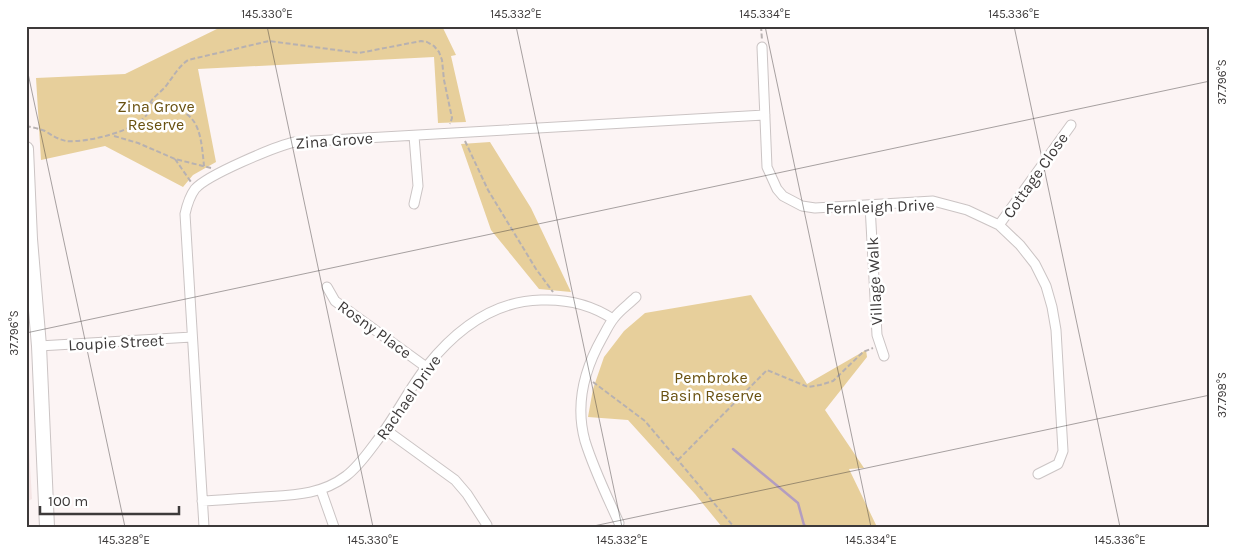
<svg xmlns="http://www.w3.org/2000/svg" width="1236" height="553" viewBox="0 0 1236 553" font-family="Karla,sans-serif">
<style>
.built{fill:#f5e5e5}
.green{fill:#e7cf9b}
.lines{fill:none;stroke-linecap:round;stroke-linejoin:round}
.stream{stroke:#b39dc0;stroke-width:2.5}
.street-casing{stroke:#cbc4c4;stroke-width:11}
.secondary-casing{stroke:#cbc4c4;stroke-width:16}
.path{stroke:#b7b1b1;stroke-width:2;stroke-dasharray:5 2.5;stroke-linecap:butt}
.street{stroke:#fff;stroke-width:9}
.secondary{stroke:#fff;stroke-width:14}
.ticks{fill:none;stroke:#3d3a3a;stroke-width:1;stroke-opacity:0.45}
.labels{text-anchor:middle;stroke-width:5;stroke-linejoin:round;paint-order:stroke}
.park-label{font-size:16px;fill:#695111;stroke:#fff}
.street-label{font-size:16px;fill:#3d3a3a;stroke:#fff}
.neatline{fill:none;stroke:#3d3a3a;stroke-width:2}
.ticks-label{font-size:12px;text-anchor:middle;fill:#3d3a3a}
</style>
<rect width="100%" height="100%" fill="#fcf4f4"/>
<path class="built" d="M26,398L32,499L26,502Z"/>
<path class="green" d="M223,26H442L456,55L451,56L466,122L438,123L434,57L198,69L216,162L193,175L183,187L105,146L41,160L36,78L125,74Z
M490,142L531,208L571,292L539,289L491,230L461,144Z
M751,295L807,384L866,350L867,357L825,410L864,468L849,469L877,527H722L695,494L628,420L588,417L593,389L604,357L624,331L645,313Z"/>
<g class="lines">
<path class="stream" d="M733,449L798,503L804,525L808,527"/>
<g class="street-casing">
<path id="street" d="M762,47L767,167L777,189L783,196L802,206L815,208L933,201L967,210L999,225L1020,245L1035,264L1046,286L1052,307L1056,330L1063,451L1058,464L1038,474
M414,136L418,186L414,204
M870,205L877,335L884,356
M999,225L1071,125
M327,287L335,301L426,367
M39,346L192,337
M386,430L455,480L467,494L487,525
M321,490L334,527
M202,501C223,500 243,498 263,497C293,495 321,495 346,476C358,467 367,454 376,442C395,418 408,390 427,366C455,331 493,301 541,300C566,299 592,305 613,319
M619,523C607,496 594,470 585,441C575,405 584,370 602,338C606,331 609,324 614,318C620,310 629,304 636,297
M204,527L185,214C187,205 189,197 195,189C207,175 276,146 295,142L765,115"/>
</g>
<g class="secondary-casing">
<path id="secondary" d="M26,149L30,239L39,346L47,527"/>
</g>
<path class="path" d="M761,26L762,40
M151,103C197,109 200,123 204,166
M26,126C32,127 40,129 45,131C52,135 57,139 66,141C86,143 140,131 149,111C150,109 149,106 150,103C153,97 161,92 166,86C173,77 178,67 188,60L269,41L359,53L421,41L427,42L434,46L439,52L442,60L444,80L452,118L450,124
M114,136L138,143L175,159L211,168
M465,141L488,190L536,269L553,292
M175,159L191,182
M593,382L645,421L734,527
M678,460L767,370L808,387L820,385L833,381L863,352L873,348"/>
<use href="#street" class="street"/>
<use href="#secondary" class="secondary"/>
</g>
<path class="ticks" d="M267,26L373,527M516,26L622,527M765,26L871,527M1014,26L1120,527M26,64L125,527M26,333L1210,81M589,527L1210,395"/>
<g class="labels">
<g class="park-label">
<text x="156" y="112">Zina Grove<tspan x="156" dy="18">Reserve</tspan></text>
<text x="711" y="383">Pembroke<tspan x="711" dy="18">Basin Reserve</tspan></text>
</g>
<g class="street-label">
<text transform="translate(334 140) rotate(-4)" y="6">Zina Grove</text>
<text transform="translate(1035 175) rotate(-55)" y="6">Cottage Close</text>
<text transform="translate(880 206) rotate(-2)" y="6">Fernleigh Drive</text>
<text transform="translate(874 281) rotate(-93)" y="6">Village Walk</text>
<text transform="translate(375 329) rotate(36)" y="6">Rosny Place</text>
<text transform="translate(116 342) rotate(-3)" y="6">Loupie Street</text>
<text transform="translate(408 397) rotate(-55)" y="6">Rachael Drive</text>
</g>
</g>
<rect width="1236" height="553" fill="none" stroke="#ffffff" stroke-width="55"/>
<path d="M40 506v8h139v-8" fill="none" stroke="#3d3a3a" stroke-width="2.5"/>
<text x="48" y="506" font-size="15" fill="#3d3a3a" stroke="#ffffff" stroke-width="4" paint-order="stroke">100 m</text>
<rect x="28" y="28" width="1180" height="498" class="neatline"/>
<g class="ticks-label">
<text x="267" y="18">145.330°E</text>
<text x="516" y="18">145.332°E</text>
<text x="765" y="18">145.334°E</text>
<text x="1014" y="18">145.336°E</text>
<text transform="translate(1222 82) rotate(-90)" y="4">37.796°S</text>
<text transform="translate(14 333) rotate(-90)" y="4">37.796°S</text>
<text transform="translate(1222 395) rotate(-90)" y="4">37.798°S</text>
<text x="124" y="544">145.328°E</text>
<text x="373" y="544">145.330°E</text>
<text x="622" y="544">145.332°E</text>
<text x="871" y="544">145.334°E</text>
<text x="1120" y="544">145.336°E</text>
</g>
</svg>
